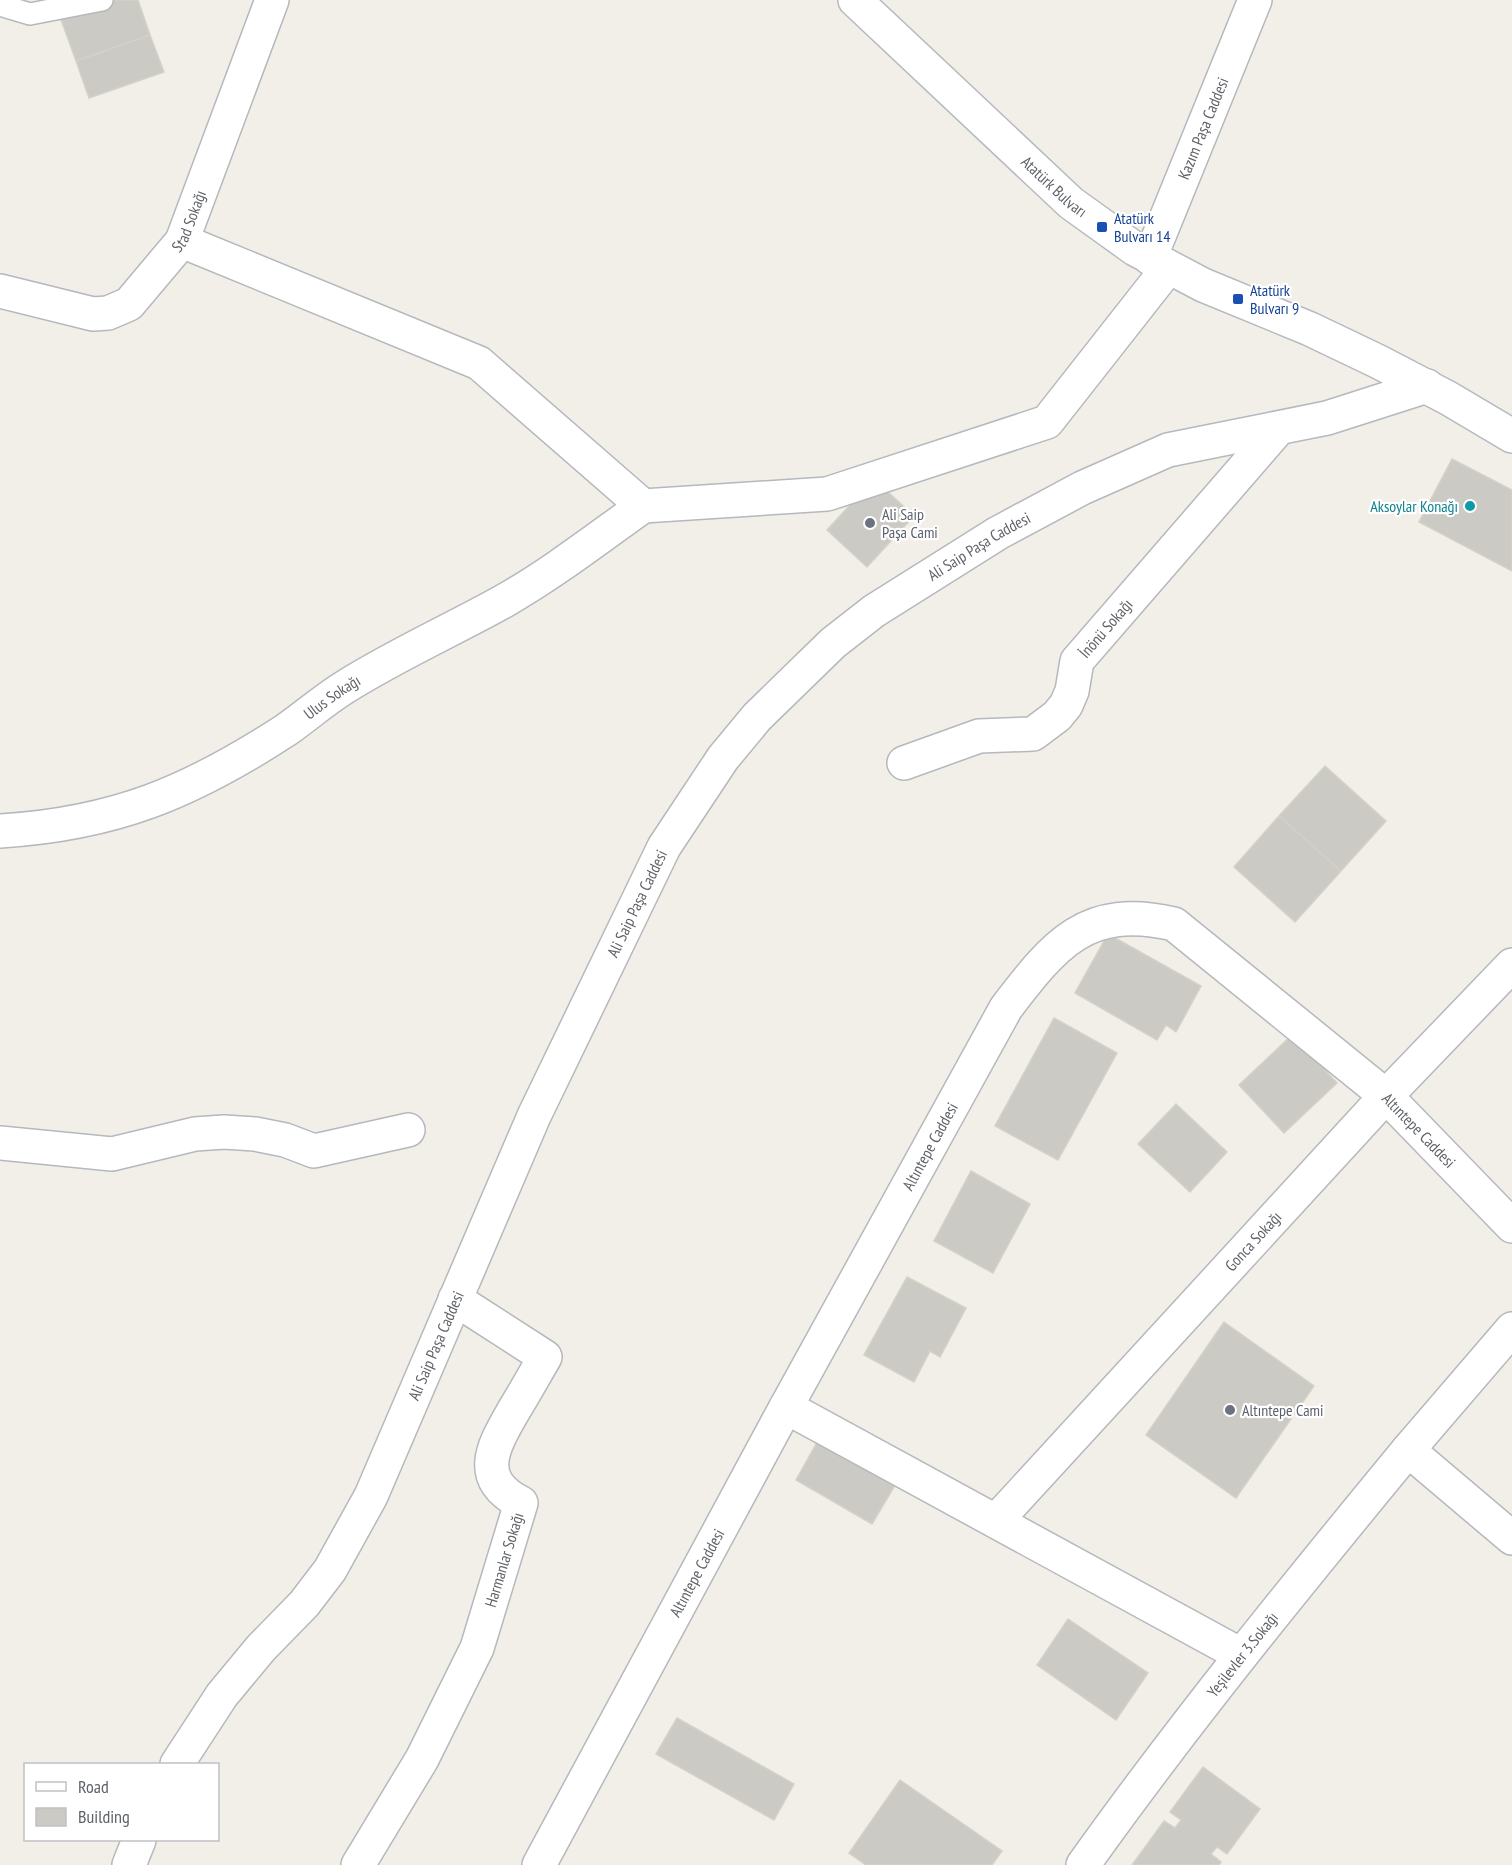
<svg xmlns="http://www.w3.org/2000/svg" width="1512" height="1865" viewBox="0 0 1512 1865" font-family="'PT Sans Narrow',sans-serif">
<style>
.building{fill:#cccac5;stroke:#d6d1c6;stroke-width:1.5}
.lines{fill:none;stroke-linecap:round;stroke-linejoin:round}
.lane-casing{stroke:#b5b8bc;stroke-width:24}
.street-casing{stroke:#b5b8bc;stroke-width:36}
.secondary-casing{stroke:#b6babf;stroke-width:36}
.lane{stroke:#fff;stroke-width:21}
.street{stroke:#fff;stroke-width:33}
.secondary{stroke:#fff;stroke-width:33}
.transit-dot{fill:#1a4fb4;stroke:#fff;stroke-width:2}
.culture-dot{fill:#0f9aa8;stroke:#fff;stroke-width:2}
.worship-dot{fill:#6b7280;stroke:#fff;stroke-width:2}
.labels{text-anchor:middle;stroke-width:4.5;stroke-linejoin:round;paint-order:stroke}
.street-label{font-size:16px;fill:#5f6368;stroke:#fff}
.transit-label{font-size:16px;fill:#164399;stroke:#fff;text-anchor:start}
.culture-label{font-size:16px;fill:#0d838f;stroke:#fff;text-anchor:end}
.worship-label{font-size:16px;fill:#5b616d;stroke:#fff;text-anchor:start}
</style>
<rect width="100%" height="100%" fill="#f1efe8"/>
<path class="building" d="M54,0H138L150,35L76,61Z
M150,35L164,72L89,98L76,61Z
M1452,459L1512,490V571L1419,522Z
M874,479L914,516L867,567L827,530Z
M1325,766L1386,821L1341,871L1279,816Z
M1279,816L1341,871L1295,922L1234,867Z
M1108,934L1201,986L1176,1032L1166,1025L1157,1040L1075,993Z
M1054,1018L1117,1053L1058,1160L995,1126Z
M1292,1035L1337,1083L1284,1133L1239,1085Z
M1176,1104L1227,1152L1190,1192L1138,1144Z
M971,1171L1030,1204L993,1273L934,1241Z
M907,1277L966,1308L940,1357L930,1351L914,1382L864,1355Z
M1224,1322L1314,1386L1236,1498L1146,1435Z
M820,1437L897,1482L872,1524L796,1480Z
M1068,1619L1148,1673L1116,1720L1037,1665Z
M677,1718L794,1784L774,1820L656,1754Z
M1203,1767L1260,1809L1227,1854L1217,1847L1211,1854L1221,1862L1219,1865H1132L1164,1821L1175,1828L1181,1820L1170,1812Z
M900,1780L1002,1851L992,1865H866L849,1853Z"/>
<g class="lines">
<g class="lane-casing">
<path id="lane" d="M0,5L30,14L102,0"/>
</g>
<g class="street-casing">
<g id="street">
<path d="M182,241L479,363L643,506L827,494L1047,422L1168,268"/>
<path id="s1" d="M1150,258L1255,0"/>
<path id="s2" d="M0,291L93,314L108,313L129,304L182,241L272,0"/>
<path id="s3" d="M904,763L979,736L1033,734L1057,716L1066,705L1072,691L1077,661L1279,428"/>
<path id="s4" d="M0,831C115,824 191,792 286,730C306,716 324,700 345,687C396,655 452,630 504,601C553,573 598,538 643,506"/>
<path d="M0,1143L112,1154L195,1134L224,1132L255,1134L285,1140L314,1151L408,1130"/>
<path d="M1512,1329L1408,1450L1512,1538"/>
<path d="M786,1407L1241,1655"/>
<path id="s5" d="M996,1521L1386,1096L1512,965"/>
<path id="s6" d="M177,1764L222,1695L261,1648L304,1604L330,1570L371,1496L534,1116L664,847L723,758L757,717L833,643L874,611L998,533L1082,488L1168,450L1327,418L1427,386"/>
<path d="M129,1865L139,1840"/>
<path id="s7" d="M358,1865L422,1759L477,1648L521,1503C473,1478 494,1445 514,1410C525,1392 535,1374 545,1357L455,1299"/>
<path id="s8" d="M539,1865L786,1407L1006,1008C1055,944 1086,904 1174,924L1386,1096L1512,1226"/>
<path id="s9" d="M1083,1865C1185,1722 1296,1586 1408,1450"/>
</g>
</g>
<g class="secondary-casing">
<g id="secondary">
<path id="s10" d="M855,0L1071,203L1135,249L1203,285L1310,329L1379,362L1448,398L1512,436"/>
</g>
</g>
<use href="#lane" class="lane"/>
<use href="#street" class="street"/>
<use href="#secondary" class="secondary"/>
</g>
<g class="transit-dot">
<rect x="1096" y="221" width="12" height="12" rx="3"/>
<rect x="1232" y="293" width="12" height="12" rx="3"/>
</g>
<circle class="culture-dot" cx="1470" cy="506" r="6"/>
<g class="worship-dot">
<circle cx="870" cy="523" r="6"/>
<circle cx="1230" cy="1410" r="6"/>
</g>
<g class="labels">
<g class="street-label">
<text dy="6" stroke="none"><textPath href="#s1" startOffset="140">Kazım Paşa Caddesi</textPath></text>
<text dy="6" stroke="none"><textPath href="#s10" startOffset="273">Atatürk Bulvarı</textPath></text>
<text dy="6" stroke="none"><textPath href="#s2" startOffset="237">Stad Sokağı</textPath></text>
<text dy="6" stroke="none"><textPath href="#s6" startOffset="1486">Ali Saip Paşa Caddesi</textPath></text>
<text dy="6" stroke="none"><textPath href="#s3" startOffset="267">İnönü Sokağı</textPath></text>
<text dy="6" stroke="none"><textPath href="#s4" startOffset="364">Ulus Sokağı</textPath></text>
<text dy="6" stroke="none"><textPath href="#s6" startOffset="982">Ali Saip Paşa Caddesi</textPath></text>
<text dy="6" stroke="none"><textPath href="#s8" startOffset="1500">Altıntepe Caddesi</textPath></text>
<text dy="6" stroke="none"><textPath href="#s8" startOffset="818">Altıntepe Caddesi</textPath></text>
<text dy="6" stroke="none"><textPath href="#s5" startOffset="380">Gonca Sokağı</textPath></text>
<text dy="6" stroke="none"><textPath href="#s6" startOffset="496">Ali Saip Paşa Caddesi</textPath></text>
<text dy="6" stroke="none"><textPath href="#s7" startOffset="340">Harmanlar Sokağı</textPath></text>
<text dy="6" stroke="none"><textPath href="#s8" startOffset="332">Altıntepe Caddesi</textPath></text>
<text dy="6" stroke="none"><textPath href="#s9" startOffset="264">Yeşilevler 3.Sokağı</textPath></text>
</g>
<g class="transit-label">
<text x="1114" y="224">Atatürk<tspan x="1114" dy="18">Bulvarı 14</tspan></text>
<text x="1250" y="296">Atatürk<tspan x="1250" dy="18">Bulvarı 9</tspan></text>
</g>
<g class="culture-label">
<text x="1458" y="512">Aksoylar Konağı</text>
</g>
<g class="worship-label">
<text x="882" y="520">Ali Saip<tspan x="882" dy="18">Paşa Cami</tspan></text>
<text x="1242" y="1416">Altıntepe Cami</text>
</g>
</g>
<rect x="24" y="1763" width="195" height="78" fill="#ffffff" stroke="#bfc1c3" stroke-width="1.5"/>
<rect x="36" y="1782" width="30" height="9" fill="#ffffff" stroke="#bfc1c3" stroke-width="1.5"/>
<text x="78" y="1793" font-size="18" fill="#5f6368">Road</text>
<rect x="36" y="1808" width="30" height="18" fill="#cccac5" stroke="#bfc1c3" stroke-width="1.5"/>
<text x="78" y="1823" font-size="18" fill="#5f6368">Building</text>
</svg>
